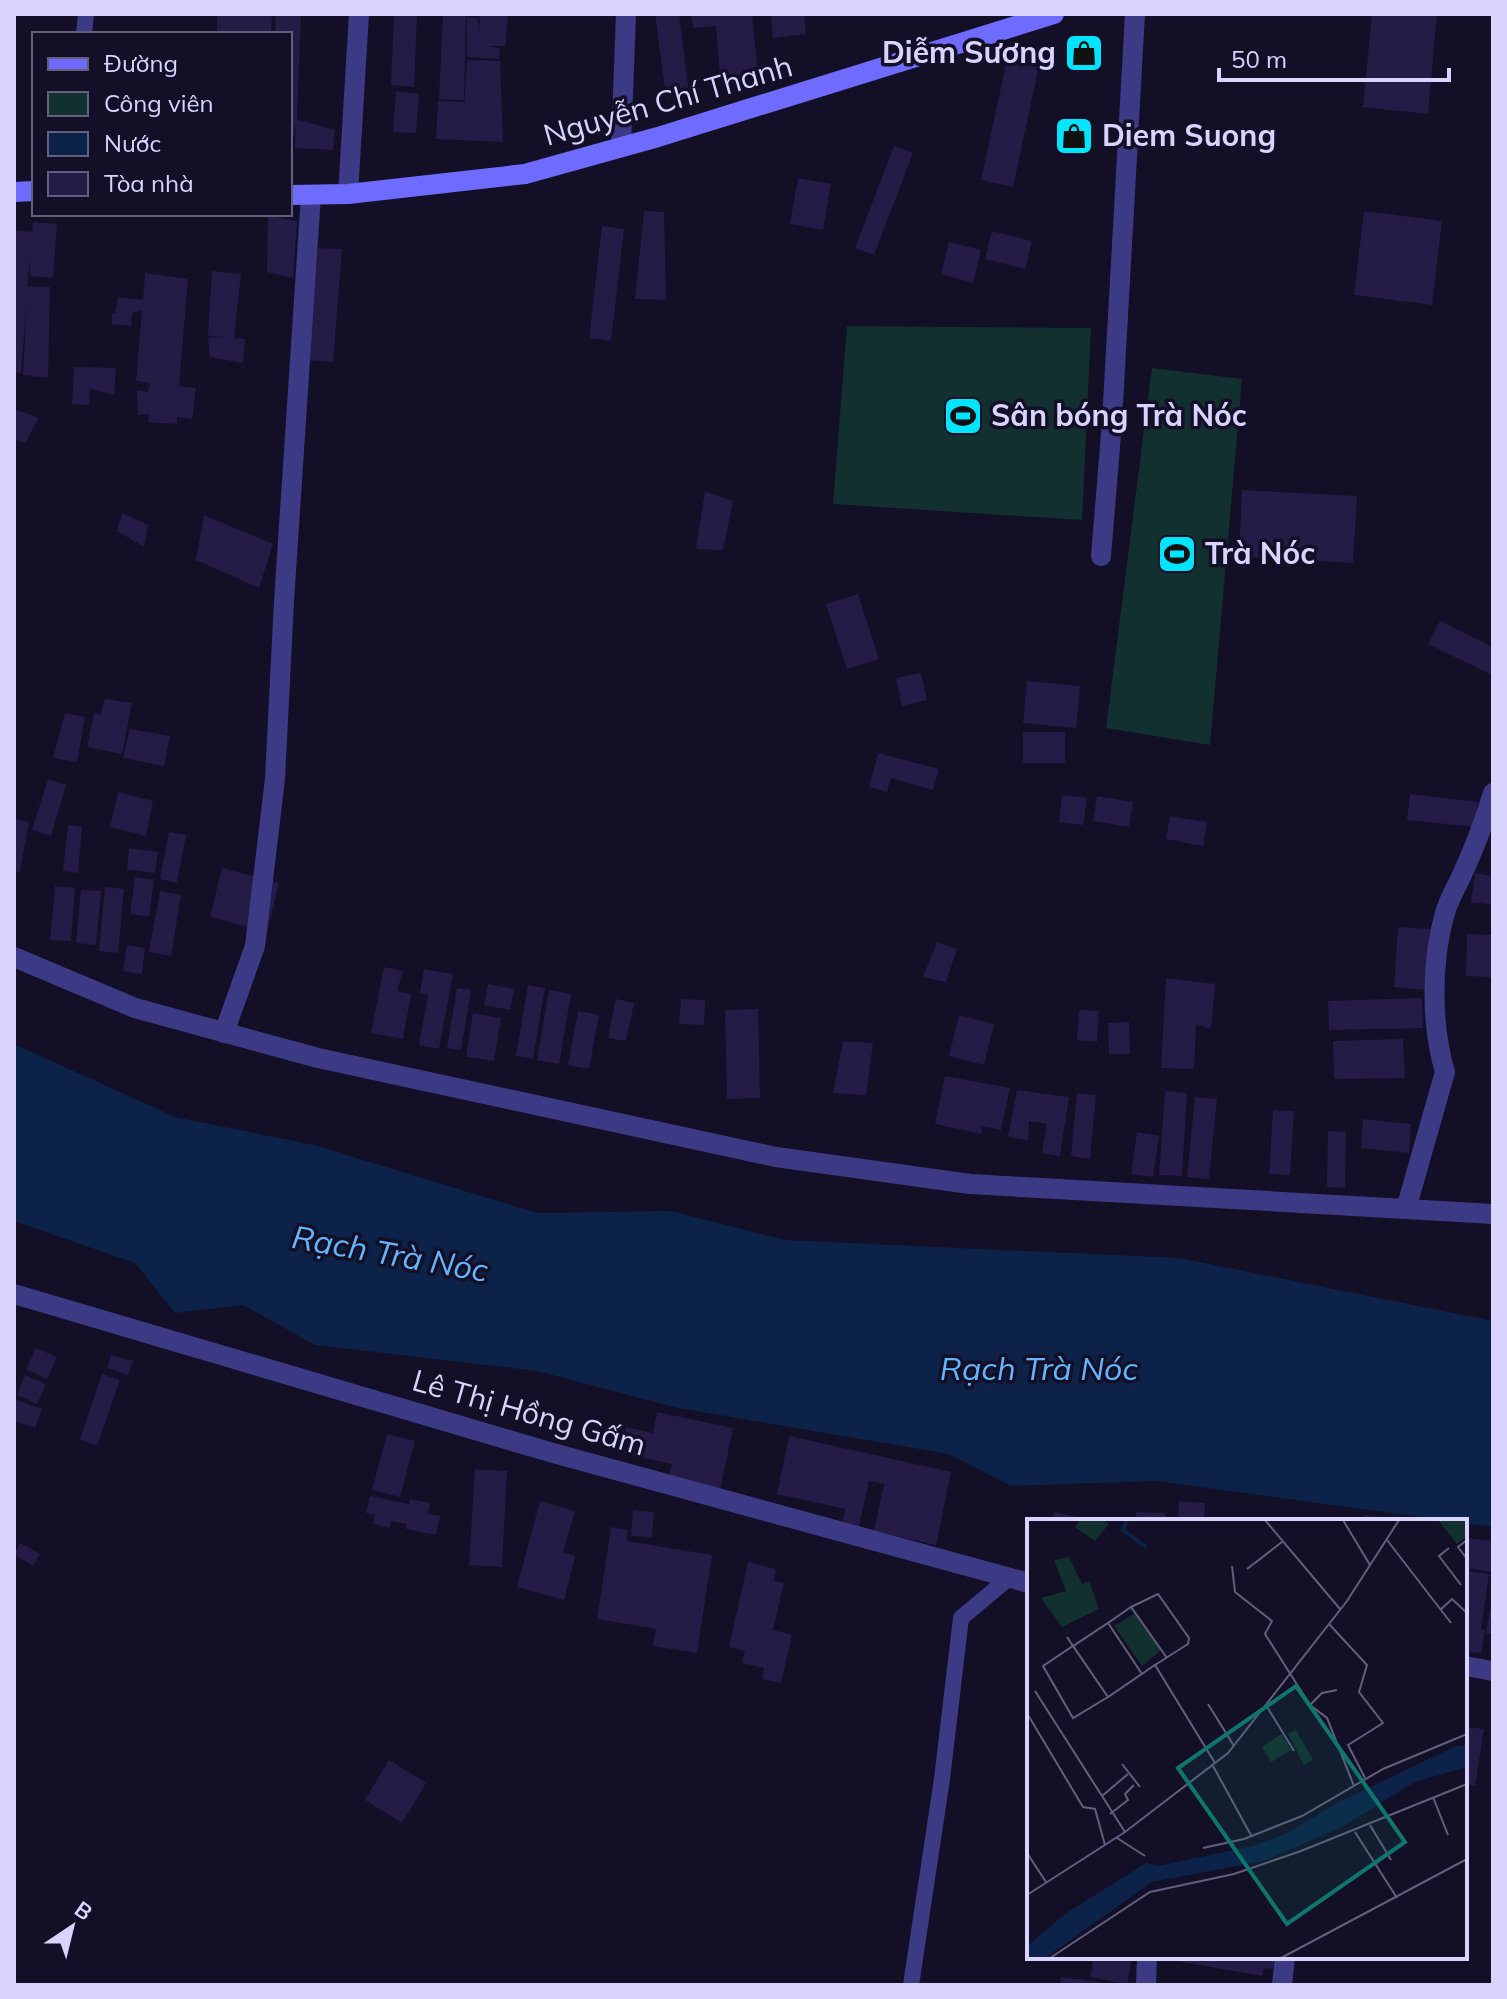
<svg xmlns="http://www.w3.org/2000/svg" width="1507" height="1999" viewBox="0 0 1507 1999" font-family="Mulish,sans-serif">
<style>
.green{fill:#12302f}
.water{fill:#0c2248}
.building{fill:#241b47}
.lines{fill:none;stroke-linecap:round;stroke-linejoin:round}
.lane{stroke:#3d3a85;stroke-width:16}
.street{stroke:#3d3a85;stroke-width:20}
.secondary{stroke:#6f6bff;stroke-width:20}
.labels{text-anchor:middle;stroke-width:7;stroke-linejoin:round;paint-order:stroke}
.poi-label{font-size:30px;font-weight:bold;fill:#d9d4ff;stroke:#130f26;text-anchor:start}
.street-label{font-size:30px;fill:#d9d4ff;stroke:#130f26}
.water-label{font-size:32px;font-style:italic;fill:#62b6ff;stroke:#130f26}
.inset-river{fill:none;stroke:#0c2248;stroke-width:4}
.inset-road{fill:none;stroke:#625e7d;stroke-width:2}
.view{fill:#0f766e;fill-opacity:0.15;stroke:#0f766e;stroke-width:4}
.inset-edge{fill:none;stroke:#d9d4ff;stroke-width:4}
</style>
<rect width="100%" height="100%" fill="#130f26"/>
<path class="green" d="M847,326L1091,328L1082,520L833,504Z
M1152,368L1242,379L1210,745L1106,728Z"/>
<path class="water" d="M14,1044L175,1117L314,1145L537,1213L671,1211L785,1240L1179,1258L1493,1321V1527L1465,1523V1521H1450L1156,1481L1011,1486L949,1454L678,1408L537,1371L315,1345L243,1305L175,1313L135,1263L14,1221Z"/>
<path class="building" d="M217,14H272L271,34H217Z
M276,14L301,15L297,116L292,145H290V34H275Z
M394,14H417L414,87L391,85Z
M443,14H466L464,100L439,99Z
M480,14H508L505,46H485L500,48L499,59L467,57V17L478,18L479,34Z
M655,14H679L689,94L666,97Z
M691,14H752L758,73L720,76L716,26L693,28Z
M771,14H804L806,34L773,38Z
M1372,14H1437L1428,114L1363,107Z
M1009,50L1041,57L1013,187L981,180Z
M467,60L500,61L503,142L436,139L438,101L464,102V108Z
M396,91L419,94L416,133L393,132Z
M296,119L335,130L333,150L295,148Z
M894,146L913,153L874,255L855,248Z
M798,178L831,184L823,230L790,224Z
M644,211L664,212L666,300L635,299Z
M1364,211L1442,221L1432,305L1354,295Z
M268,216L297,221L293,278L267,272Z
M33,222L57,224L53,278L30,276V258L27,286L50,287L48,378L23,375L27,300L21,373L14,372V230L32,232Z
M602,226L624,229L611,341L589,338Z
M992,231L1032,241L1025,269L985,259Z
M949,242L981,250L973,283L941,274Z
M318,248L342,249L333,362L309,360Z
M212,271L241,274L234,338L245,339L243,363L210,357L208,338L225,337L208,336Z
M145,273L188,279L179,386L196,388L192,419L177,417V424L148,422L149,414L138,415L137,390L148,392L150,383L136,381L142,311L132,313L131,326L112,324V314H115L118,297L143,300Z
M74,367L116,368L114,395L90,389L89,405L72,404Z
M14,409L39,418L25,443L14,439Z
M1242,490L1357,496L1353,563L1239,556Z
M705,491L733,501L723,550L696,549Z
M122,513L148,525L144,547L117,531Z
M204,515L273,544L259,588L196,560Z
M858,594L879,659L847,669L826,604Z
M1440,621L1493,647V668L1490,674L1428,644Z
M921,673L927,700L902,706L896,678Z
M1027,681L1080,686L1076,728L1023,723Z
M105,699L132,703L122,754L87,747L94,713L100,715Z
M65,713L85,717L77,762L53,758Z
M130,729L170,736L164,766L123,758Z
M1023,732H1065V763H1023Z
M878,753L939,769L933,790L891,778L887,792L869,787Z
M48,779L66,785L51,836L32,830Z
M118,792L153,801L146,836L110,827Z
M1410,794L1478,802L1475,827L1407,820Z
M1062,795L1087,798L1083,825L1059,822Z
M1097,796L1133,802L1129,827L1093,821Z
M1170,816L1207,822L1203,846L1166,839Z
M14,819L29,822L20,872L14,871Z
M68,825L82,827L78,873L63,871Z
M169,832L186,835L177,883L160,879Z
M129,848L158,852L155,873L127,869Z
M222,868L279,883L267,932L210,917Z
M1475,873L1493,876V905L1471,902Z
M135,877L154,880L149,917L130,914Z
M55,886L75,888L71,941L50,940Z
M105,887L124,889L118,953L99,951Z
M81,890L101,891L96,945L76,943Z
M160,891L181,895L171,956L149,952Z
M1398,927L1430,929L1425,990L1394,987Z
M1467,934L1493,935V977L1466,976Z
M937,942L957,949L946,982L923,977Z
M127,945L145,948L142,974L123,971Z
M384,967L403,971L397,991L411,994L403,1039L371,1033Z
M424,969L453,974L439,1049L419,1045L428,995L420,993Z
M1166,978L1215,984L1211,1029L1196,1024L1194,1069L1161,1068Z
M488,984L514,989L510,1010L484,1005Z
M528,985L545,988L533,1059L516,1056Z
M457,988L471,990L461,1050L447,1048Z
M549,990L571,994L559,1064L537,1060Z
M1422,998L1423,1028L1329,1030L1328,1001Z
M616,999L634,1003L626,1041L608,1038Z
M681,999L705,1000L704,1025L679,1024Z
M758,1009L760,1098L727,1099L725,1010Z
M1079,1010L1099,1011L1097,1042L1077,1040Z
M578,1011L599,1015L589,1069L568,1065Z
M473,1013L501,1018L494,1061L466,1057Z
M959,1015L994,1024L984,1065L949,1056Z
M1129,1022L1130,1054H1109L1108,1023Z
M1403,1039L1405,1078L1334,1079L1333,1041Z
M843,1041L873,1043L866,1095L833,1093Z
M945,1076L1010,1088L1001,1130L981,1126L982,1134L935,1124Z
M1017,1090L1069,1097L1060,1156L1042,1153L1047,1124L1029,1121L1028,1140L1008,1137Z
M1165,1091L1187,1093L1182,1176L1159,1175Z
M1077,1093L1096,1095L1090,1159L1071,1156Z
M1195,1097L1217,1099L1209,1179L1187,1177Z
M1273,1110L1294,1111L1290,1175L1269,1174Z
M1363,1119L1411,1124L1409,1153L1361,1148Z
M1328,1131L1346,1132L1345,1188L1327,1187Z
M1137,1132L1159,1136L1153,1177L1131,1174Z
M36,1348L57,1357L47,1379L26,1369Z
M111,1355L133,1361L128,1375L107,1368Z
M102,1374L120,1380L97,1446L80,1439Z
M25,1375L46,1384L37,1404L17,1395Z
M14,1399L42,1409L35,1428L14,1421Z
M657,1412L733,1428L720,1491L668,1480L672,1464L621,1453L626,1427L653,1433Z
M387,1434L415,1441L400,1497L372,1490Z
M789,1436L951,1472L936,1545L874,1531L884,1484L869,1481L858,1531L842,1527L845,1509L777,1494Z
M475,1469L507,1471L502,1567L469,1565Z
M370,1496L409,1504L410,1499L430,1503L428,1514L440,1516L436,1535L406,1529L407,1524L391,1521L389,1528L373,1524L375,1515L366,1513Z
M540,1501L575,1511L563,1552L575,1556L564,1600L517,1587Z
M1179,1501L1205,1503L1204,1521H1178Z
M633,1510L654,1512L652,1537L631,1536Z
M1054,1512L1091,1520L1090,1521H1052Z
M1136,1512L1165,1513V1521H1136Z
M1364,1515L1389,1518L1388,1521H1364Z
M611,1527L628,1530L627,1541L712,1555L697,1653L653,1646L656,1629L597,1619Z
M1468,1538L1493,1541L1492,1572L1465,1568Z
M20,1543L40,1554L33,1566L14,1555Z
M748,1562L776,1569L774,1581L784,1583L773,1630L792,1635L781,1683L762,1679L764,1668L742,1663L745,1651L729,1647Z
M1465,1571L1489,1574L1481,1629L1485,1630L1481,1653L1465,1651Z
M1491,1604H1493V1634L1486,1633Z
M1465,1727L1484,1729L1475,1786L1465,1784Z
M389,1760L426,1783L402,1823L365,1800Z
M1094,1957H1132L1127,1984L1090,1977Z
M1167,1957H1275L1273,1969L1264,1968L1262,1976L1166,1959Z
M1061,1977L1104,1983V1985H1060Z"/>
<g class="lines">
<path class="lane" d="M84,34L86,14
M911,1985L942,1779L961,1618L1010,1577"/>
<path class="street" d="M621,147L626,14
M348,194L359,14
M1101,556L1112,422L1135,14
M14,957L135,1008L318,1058L776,1157L970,1184L1493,1214
M224,1033L255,946L275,779L284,601L311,195
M1406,1209L1445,1072C1431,1025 1431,961 1445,913C1449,898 1459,883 1465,868C1476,844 1485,819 1493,793
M14,1294L553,1453L1029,1583
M1465,1666L1493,1671
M1146,1985L1147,1957
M1282,1985L1285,1957"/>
<path class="secondary" d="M14,192L34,191
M290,195L348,194L525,174L658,137L1054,14"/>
</g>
<defs>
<g id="shop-square" transform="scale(2)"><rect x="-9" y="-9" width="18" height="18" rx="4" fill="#00e5ff" stroke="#130f26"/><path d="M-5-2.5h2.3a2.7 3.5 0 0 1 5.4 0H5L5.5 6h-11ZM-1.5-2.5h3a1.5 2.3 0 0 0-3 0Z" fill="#111"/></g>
<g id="stadium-square" transform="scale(2)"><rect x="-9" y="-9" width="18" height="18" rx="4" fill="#00e5ff" stroke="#130f26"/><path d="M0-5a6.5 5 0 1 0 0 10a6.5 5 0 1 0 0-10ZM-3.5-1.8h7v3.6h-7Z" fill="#111"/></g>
</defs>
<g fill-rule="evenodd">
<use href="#shop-square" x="1084" y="53"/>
<use href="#shop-square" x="1074" y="136"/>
<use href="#stadium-square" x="963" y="416"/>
<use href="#stadium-square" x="1177" y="554"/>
</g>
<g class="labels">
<g class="poi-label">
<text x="1056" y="63" text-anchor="end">Diễm Sương</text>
<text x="1102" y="146">Diem Suong</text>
<text x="991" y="426">Sân bóng Trà Nóc</text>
<text x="1205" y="564">Trà Nóc</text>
</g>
<g class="street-label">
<text transform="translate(668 101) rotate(-16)" y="10">Nguyễn Chí Thanh</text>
<text transform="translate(529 1413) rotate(16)" y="10">Lê Thị Hồng Gấm</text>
</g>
<g class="water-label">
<text transform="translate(390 1254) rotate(10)" y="11">Rạch Trà Nóc</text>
<text x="1039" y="1380">Rạch Trà Nóc</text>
</g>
</g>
<g transform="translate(1027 1519)">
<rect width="440" height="440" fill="#130f26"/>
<path d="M53,1H77L82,5L68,22L48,8ZM411,1H440V17L430,25ZM42,38L55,65L62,62L72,90L35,108L14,79L39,72L27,41ZM108,94L134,131L115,147L87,107ZM269,211L286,241L277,246L261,215ZM254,215L264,231L244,243L235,228Z" fill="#12302f"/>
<path d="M429,227H440V248L388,263L311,310L236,342L125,363L18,439H0V427L38,395L119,344L131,347L226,327L259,315L312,283Z" fill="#0c2248"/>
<path class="inset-river" d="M100,1L96,11L119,28"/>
<path class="inset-road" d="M238,1L313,90M316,1L343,46M360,21L424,104M440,21L431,28L440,40M422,29L412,37L434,66M205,47L208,73L245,102L238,115L283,186L300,199L327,267M220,50L255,23M104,88L131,75L162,119L161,125L128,146M413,91L425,80L440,94M81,104L104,88L140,139M302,105L340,146L332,173L356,204L321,226L338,259M40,118L46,127L81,104L115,155M8,172L98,313M81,178L46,199L16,147L46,127L81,178L128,146L188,244M181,185L207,227M239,186L267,232M283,186L295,174L310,171M1,196L56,288L68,290L78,326M95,245L113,268M186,247L225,318M75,277L101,255M406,278L421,316M83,295L101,281L98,275L107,266M343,306L364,341M328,313L370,379M90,319L118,337M176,329L217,320L275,297L356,250L440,215M0,334L19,363M0,376L98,313L201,234L320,82L372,1M23,439L123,373L207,355L274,332L440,265M254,439L440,340"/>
<path class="view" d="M269,167L378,323L260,405L151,249Z"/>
<rect width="440" height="440" class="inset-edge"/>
</g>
<rect width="1507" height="1999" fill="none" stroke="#d9d4ff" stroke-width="32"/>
<rect x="32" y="32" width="260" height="184" fill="#130f26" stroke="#625e7d" stroke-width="2"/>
<rect x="48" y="58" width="40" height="12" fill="#6f6bff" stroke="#625e7d" stroke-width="2"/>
<text x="104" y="72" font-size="24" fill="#d9d4ff">Đường</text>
<rect x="48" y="92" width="40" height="24" fill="#12302f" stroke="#625e7d" stroke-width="2"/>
<text x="104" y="112" font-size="24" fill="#d9d4ff">Công viên</text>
<rect x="48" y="132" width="40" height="24" fill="#0c2248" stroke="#625e7d" stroke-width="2"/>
<text x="104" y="152" font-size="24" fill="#d9d4ff">Nước</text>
<rect x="48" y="172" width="40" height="24" fill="#241b47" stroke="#625e7d" stroke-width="2"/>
<text x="104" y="192" font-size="24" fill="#d9d4ff">Tòa nhà</text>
<g transform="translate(72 1927) rotate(35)" stroke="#130f26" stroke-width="6" paint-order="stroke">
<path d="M0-6L14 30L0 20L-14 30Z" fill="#d9d4ff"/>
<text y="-12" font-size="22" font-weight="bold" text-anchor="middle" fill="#d9d4ff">B</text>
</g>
<path d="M1219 68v12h230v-12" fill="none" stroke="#d9d4ff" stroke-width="4"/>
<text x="1231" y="68" font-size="24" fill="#d9d4ff" stroke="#130f26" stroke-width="6" paint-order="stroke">50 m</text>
</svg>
